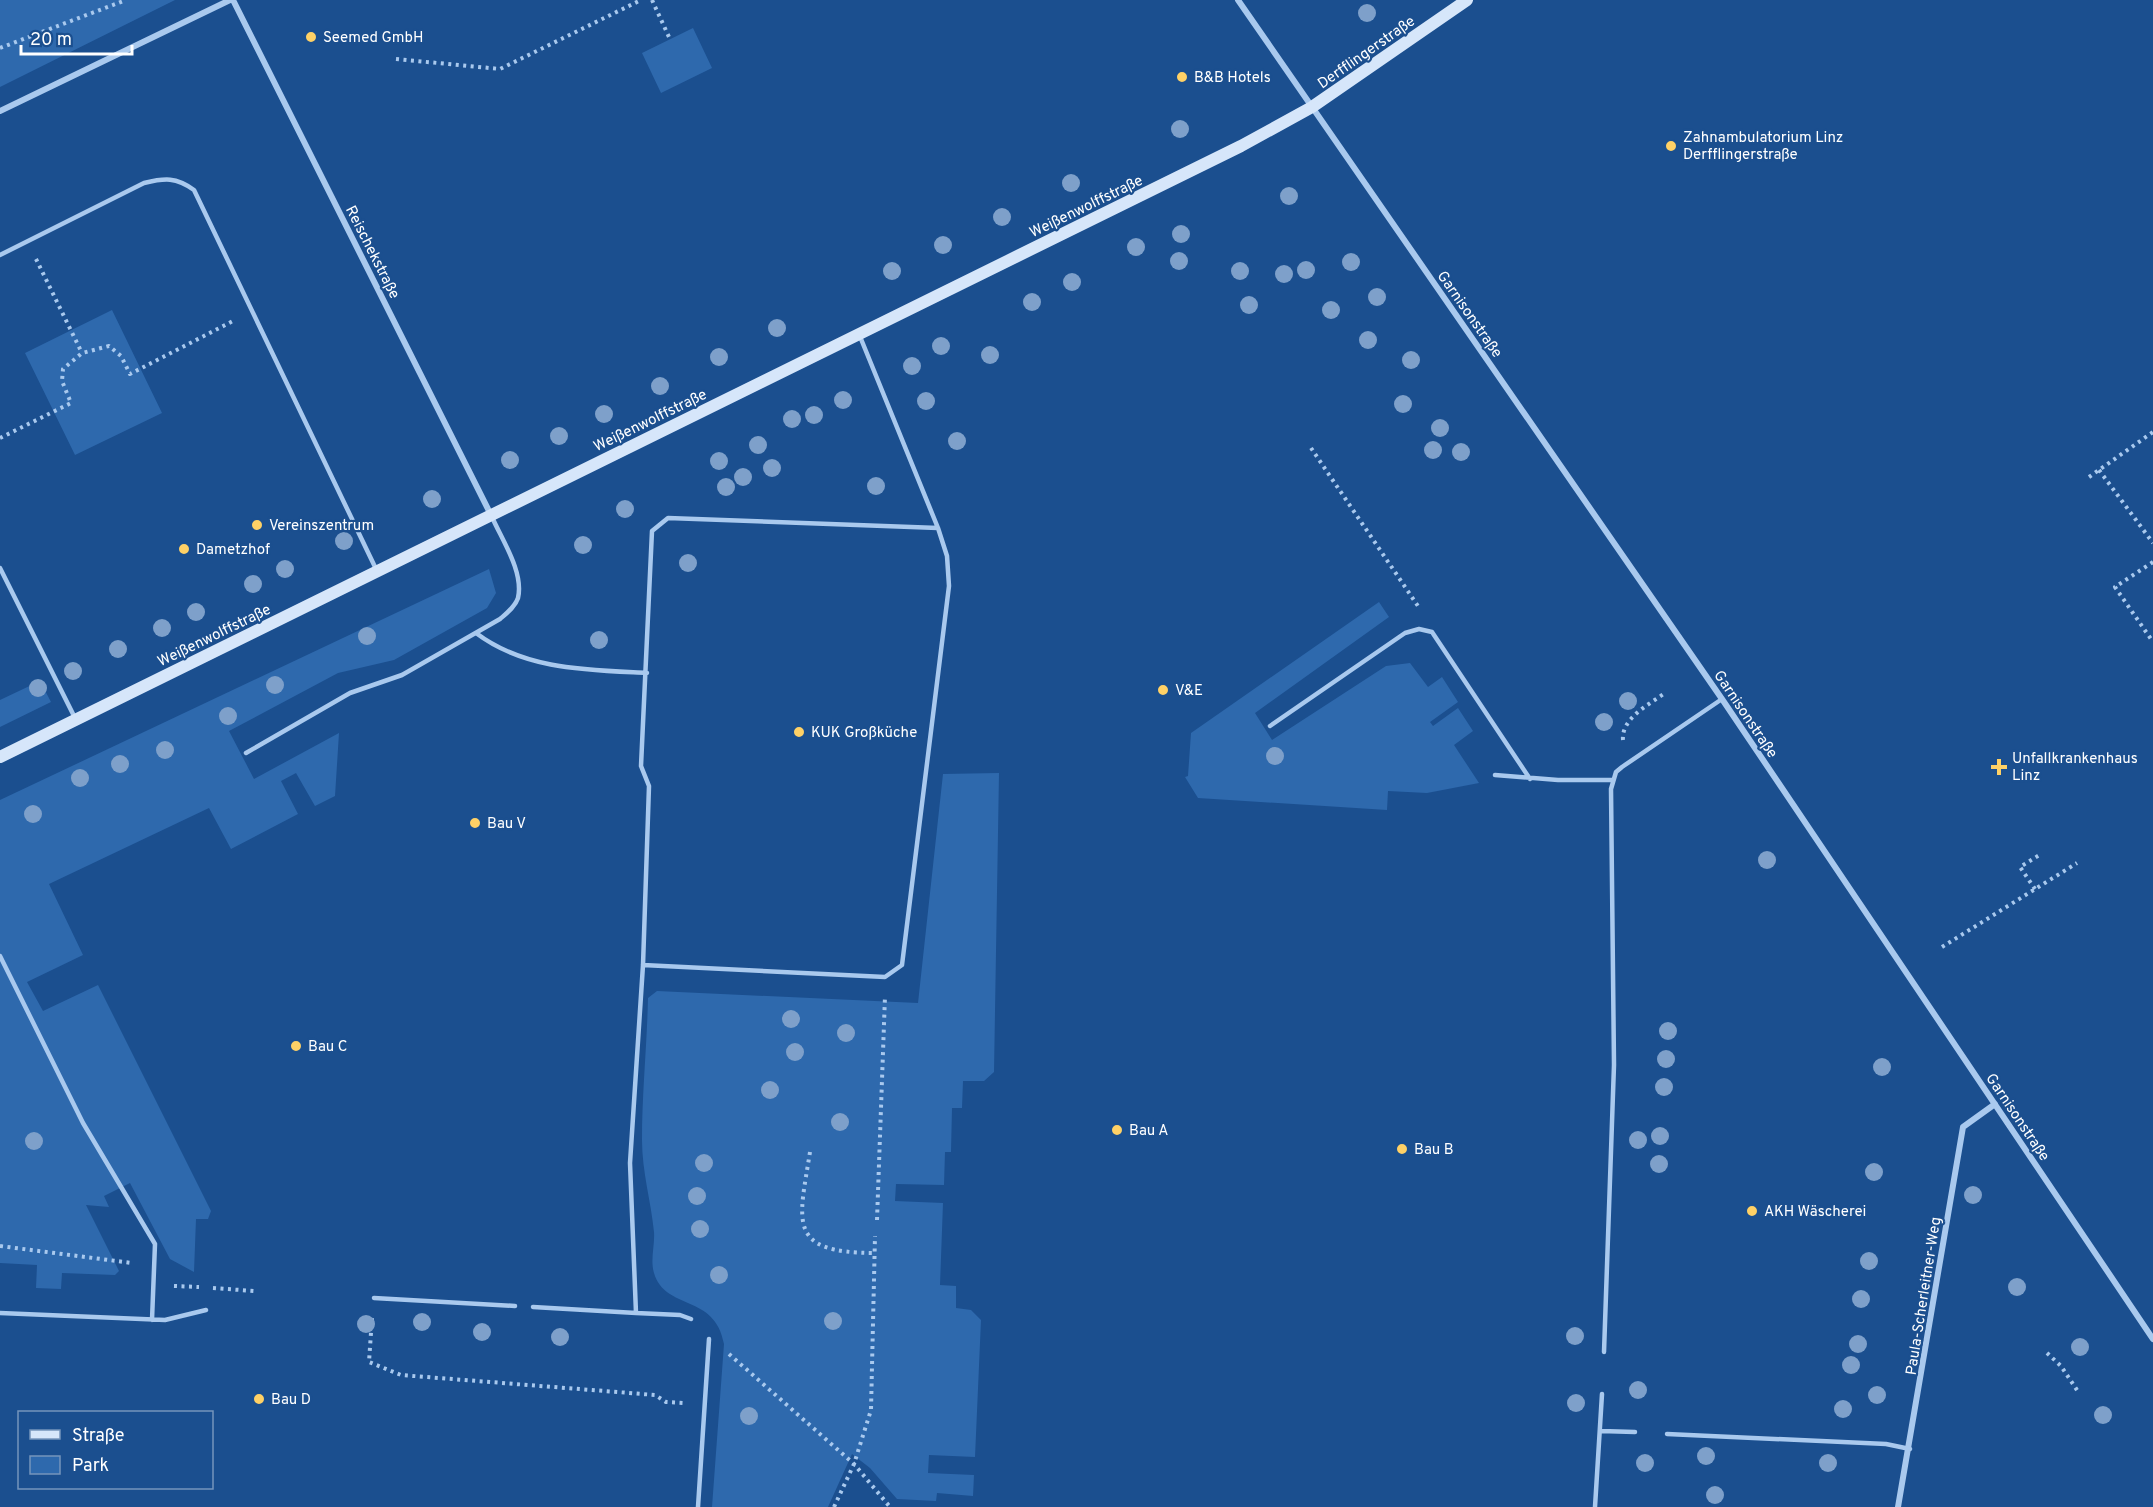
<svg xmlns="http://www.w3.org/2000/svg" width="2153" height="1507" viewBox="0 0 2153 1507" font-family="Overpass,sans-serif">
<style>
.green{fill:#2e69ad}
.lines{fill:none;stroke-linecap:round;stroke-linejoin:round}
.path{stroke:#a9c9ee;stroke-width:4;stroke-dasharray:3 4.5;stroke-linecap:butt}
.lane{stroke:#a9c9ee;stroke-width:4.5}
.street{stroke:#a9c9ee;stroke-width:6}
.secondary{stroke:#d6e6fa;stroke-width:12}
.tree{fill:#7ea0ca}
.poi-dot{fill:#ffd166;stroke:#1b4f8f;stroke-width:2}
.labels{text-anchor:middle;stroke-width:4.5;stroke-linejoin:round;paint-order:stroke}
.poi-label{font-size:15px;fill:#fff;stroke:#1b4f8f;text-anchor:start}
.street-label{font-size:15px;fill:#fff;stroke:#1b4f8f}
</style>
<rect width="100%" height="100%" fill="#1b4f8f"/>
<path class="green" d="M0,0H175L0,87Z
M693,28L712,68L661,93L642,53Z
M112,310L162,413L75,455L25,353Z
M489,569L496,593L487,608L394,660L338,673L229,731L254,779L339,733L335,796L315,806L296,773L281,781L298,814L231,849L209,808L49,884L83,955L27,982L43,1011L98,985L211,1211L208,1219H196L194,1272L170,1259L130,1183L104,1196L109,1207L86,1205L119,1271L115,1275L62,1273L61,1289L36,1288L37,1265L0,1263V800Z
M1379,602L1389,617L1255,713L1272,740L1386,666L1410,663L1428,687L1442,677L1458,702L1430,722L1433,726L1458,708L1473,731L1454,745L1479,783L1427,793L1388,791L1387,810L1198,798L1185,777L1188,776L1191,733Z
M40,681L51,702L0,727V700Z
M999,773L994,1072L984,1081H963L962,1108H952L951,1152H945L944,1185L896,1184L895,1201L943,1203L940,1285L956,1286V1308L971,1310L981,1320L975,1457L929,1455L928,1473L974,1475L973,1496L937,1493L936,1501L897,1499L870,1468L852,1454L828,1507H712L724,1344C715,1293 665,1311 654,1273C650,1260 655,1245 654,1232C651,1201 642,1172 642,1140C642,1093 647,1045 648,998L657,991L918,1003L943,774Z"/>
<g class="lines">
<path class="path" d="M652,0L669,37
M0,48L126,0
M396,59L500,69L641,0
M36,259L82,353
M0,438L71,403L62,381L63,369L82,353L109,346L121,356L130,374L233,321
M1311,448L1420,609
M2099,470L2153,543
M2089,477L2153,432
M2153,562L2115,587L2153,642
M1623,740C1621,718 1650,704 1665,693
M2035,889L2020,867L2041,854
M1942,947L2077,863
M810,1152C799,1222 786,1253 875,1253
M877,1220L885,996
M0,1246L132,1263
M174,1286L199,1287
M213,1288L254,1291
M372,1318L369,1362L401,1375L655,1395L666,1402L684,1403
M2047,1353L2061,1366L2079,1393
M729,1354L854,1464L890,1507
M834,1507L854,1464L871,1410L875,1236"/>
<path class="lane" d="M0,255L144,183C165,178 176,177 194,190L376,569
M0,568L75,718
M476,633C525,670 587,670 647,673
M1270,726L1405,633L1419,629L1432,632L1530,779
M246,753L350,693L402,675L500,619C507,613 515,607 518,598C524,572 502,540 492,517
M1495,775L1558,780H1612
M0,956L83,1123L155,1244L152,1320
M643,965L885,977L902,965L949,586L947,556L938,528L859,334
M374,1298L515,1306
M533,1307L636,1313
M0,1313L165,1320L206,1310
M691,1319L680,1315L636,1313L630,1163L643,965L649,786L641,766L652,531L668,518L938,528
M1604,1352L1614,1065L1611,789L1616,772L1622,767L1722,699
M1601,1431L1635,1432
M1667,1434L1886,1444L1910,1449
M698,1507L709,1339
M1595,1507L1602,1394"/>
<path class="street" d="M233,0L491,515
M1238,0L1722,699L2153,1339
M0,111L230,0
M1898,1507L1963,1127L1995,1104"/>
<path class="secondary" d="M0,757L1241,146L1312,107L1467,0"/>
</g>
<g class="tree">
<circle cx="1367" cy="13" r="9"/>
<circle cx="1180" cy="129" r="9"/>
<circle cx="1071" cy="183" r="9"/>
<circle cx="1289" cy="196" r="9"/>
<circle cx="1002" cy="217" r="9"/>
<circle cx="1181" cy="234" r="9"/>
<circle cx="943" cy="245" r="9"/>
<circle cx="1136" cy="247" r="9"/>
<circle cx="1179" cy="261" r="9"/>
<circle cx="1351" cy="262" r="9"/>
<circle cx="1306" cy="270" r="9"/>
<circle cx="892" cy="271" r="9"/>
<circle cx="1240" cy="271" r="9"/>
<circle cx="1284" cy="274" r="9"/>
<circle cx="1072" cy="282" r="9"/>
<circle cx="1377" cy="297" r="9"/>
<circle cx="1032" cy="302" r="9"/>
<circle cx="1249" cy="305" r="9"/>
<circle cx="1331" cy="310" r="9"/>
<circle cx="777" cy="328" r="9"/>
<circle cx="1368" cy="340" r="9"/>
<circle cx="941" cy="346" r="9"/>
<circle cx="990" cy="355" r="9"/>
<circle cx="719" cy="357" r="9"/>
<circle cx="1411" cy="360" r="9"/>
<circle cx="912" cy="366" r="9"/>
<circle cx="660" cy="386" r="9"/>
<circle cx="843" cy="400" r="9"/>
<circle cx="926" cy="401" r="9"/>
<circle cx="1403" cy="404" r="9"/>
<circle cx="604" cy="414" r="9"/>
<circle cx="814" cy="415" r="9"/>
<circle cx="792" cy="419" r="9"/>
<circle cx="1440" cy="428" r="9"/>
<circle cx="559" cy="436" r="9"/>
<circle cx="957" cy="441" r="9"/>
<circle cx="758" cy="445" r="9"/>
<circle cx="1433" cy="450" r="9"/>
<circle cx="1461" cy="452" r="9"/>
<circle cx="510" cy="460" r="9"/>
<circle cx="719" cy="461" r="9"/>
<circle cx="772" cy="468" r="9"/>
<circle cx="743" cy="477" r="9"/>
<circle cx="876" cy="486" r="9"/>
<circle cx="726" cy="487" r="9"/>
<circle cx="432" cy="499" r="9"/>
<circle cx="625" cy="509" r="9"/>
<circle cx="344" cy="541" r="9"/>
<circle cx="583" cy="545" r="9"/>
<circle cx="688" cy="563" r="9"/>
<circle cx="285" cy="569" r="9"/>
<circle cx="253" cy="584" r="9"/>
<circle cx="196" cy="612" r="9"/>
<circle cx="162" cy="628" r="9"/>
<circle cx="367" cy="636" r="9"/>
<circle cx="599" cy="640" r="9"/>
<circle cx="118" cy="649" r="9"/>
<circle cx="73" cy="671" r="9"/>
<circle cx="275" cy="685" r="9"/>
<circle cx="38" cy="688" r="9"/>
<circle cx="1628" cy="701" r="9"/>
<circle cx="228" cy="716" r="9"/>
<circle cx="1604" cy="722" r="9"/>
<circle cx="165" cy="750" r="9"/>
<circle cx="1275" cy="756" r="9"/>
<circle cx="120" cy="764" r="9"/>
<circle cx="80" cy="778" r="9"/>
<circle cx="33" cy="814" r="9"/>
<circle cx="1767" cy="860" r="9"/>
<circle cx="791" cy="1019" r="9"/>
<circle cx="1668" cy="1031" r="9"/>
<circle cx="846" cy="1033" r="9"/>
<circle cx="795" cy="1052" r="9"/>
<circle cx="1666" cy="1059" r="9"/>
<circle cx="1882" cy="1067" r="9"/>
<circle cx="1664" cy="1087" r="9"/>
<circle cx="770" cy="1090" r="9"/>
<circle cx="840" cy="1122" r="9"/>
<circle cx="1660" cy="1136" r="9"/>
<circle cx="1638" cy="1140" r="9"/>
<circle cx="34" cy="1141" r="9"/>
<circle cx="704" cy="1163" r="9"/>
<circle cx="1659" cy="1164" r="9"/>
<circle cx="1874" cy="1172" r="9"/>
<circle cx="1973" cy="1195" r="9"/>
<circle cx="697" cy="1196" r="9"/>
<circle cx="700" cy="1229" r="9"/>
<circle cx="1869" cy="1261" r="9"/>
<circle cx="719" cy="1275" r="9"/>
<circle cx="2017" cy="1287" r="9"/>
<circle cx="1861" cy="1299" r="9"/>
<circle cx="833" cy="1321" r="9"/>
<circle cx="422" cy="1322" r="9"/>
<circle cx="366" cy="1324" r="9"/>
<circle cx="482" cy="1332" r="9"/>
<circle cx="1575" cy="1336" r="9"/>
<circle cx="560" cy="1337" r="9"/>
<circle cx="1858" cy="1344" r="9"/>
<circle cx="2080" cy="1347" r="9"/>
<circle cx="1851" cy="1365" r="9"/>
<circle cx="1638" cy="1390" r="9"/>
<circle cx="1877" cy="1395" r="9"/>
<circle cx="1576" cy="1403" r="9"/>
<circle cx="1843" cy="1409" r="9"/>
<circle cx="2103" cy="1415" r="9"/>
<circle cx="749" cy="1416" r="9"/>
<circle cx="1706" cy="1456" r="9"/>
<circle cx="1645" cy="1463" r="9"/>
<circle cx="1828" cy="1463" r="9"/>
<circle cx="1715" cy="1495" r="9"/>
</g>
<g class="poi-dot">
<circle cx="311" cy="37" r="6"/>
<circle cx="1182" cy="77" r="6"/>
<circle cx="1671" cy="146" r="6"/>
<circle cx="257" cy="525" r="6"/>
<circle cx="184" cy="549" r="6"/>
<circle cx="1163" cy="690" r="6"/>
<circle cx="799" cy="732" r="6"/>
<path d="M1996 758h6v6h6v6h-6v6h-6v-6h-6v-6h6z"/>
<circle cx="475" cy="823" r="6"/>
<circle cx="296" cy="1046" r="6"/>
<circle cx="1117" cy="1130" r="6"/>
<circle cx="1402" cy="1149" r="6"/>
<circle cx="1752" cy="1211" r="6"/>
<circle cx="259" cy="1399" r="6"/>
</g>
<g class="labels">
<g class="poi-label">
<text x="323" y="42">Seemed GmbH</text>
<text x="1194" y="82">B&amp;B Hotels</text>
<text x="1683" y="142">Zahnambulatorium Linz<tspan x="1683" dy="17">Derfflingerstraße</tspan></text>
<text x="269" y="530">Vereinszentrum</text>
<text x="196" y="554">Dametzhof</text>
<text x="1175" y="695">V&amp;E</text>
<text x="811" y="737">KUK Großküche</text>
<text x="2012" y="763">Unfallkrankenhaus<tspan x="2012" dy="17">Linz</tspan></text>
<text x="487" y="828">Bau V</text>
<text x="308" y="1051">Bau C</text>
<text x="1129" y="1135">Bau A</text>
<text x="1414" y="1154">Bau B</text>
<text x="1764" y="1216">AKH Wäscherei</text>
<text x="271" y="1404">Bau D</text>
</g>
<g class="street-label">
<text transform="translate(1366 52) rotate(-35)" y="5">Derfflingerstraße</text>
<text transform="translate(1086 206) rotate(-26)" y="5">Weißenwolffstraße</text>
<text transform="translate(373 252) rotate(63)" y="5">Reischekstraße</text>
<text transform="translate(1470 314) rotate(55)" y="5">Garnisonstraße</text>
<text transform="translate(650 420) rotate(-26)" y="5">Weißenwolffstraße</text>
<text transform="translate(214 635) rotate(-26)" y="5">Weißenwolffstraße</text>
<text transform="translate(1746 714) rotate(56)" y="5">Garnisonstraße</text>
<text transform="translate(2018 1117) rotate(56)" y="5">Garnisonstraße</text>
<text transform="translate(1923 1296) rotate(-81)" y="5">Paula-Scherleitner-Weg</text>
</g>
</g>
<rect x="18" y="1411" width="195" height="78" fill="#1b4f8f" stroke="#7695bc" stroke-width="1.5"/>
<rect x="30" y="1430" width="30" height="9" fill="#d6e6fa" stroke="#7695bc" stroke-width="1.5"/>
<text x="72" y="1441" font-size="18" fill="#ffffff">Straße</text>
<rect x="30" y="1456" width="30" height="18" fill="#2e69ad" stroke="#7695bc" stroke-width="1.5"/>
<text x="72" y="1471" font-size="18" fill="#ffffff">Park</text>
<path d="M21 45v9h111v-9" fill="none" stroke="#ffffff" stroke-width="3"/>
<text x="30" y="45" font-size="18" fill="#ffffff" stroke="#1b4f8f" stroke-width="4.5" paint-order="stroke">20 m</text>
</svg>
